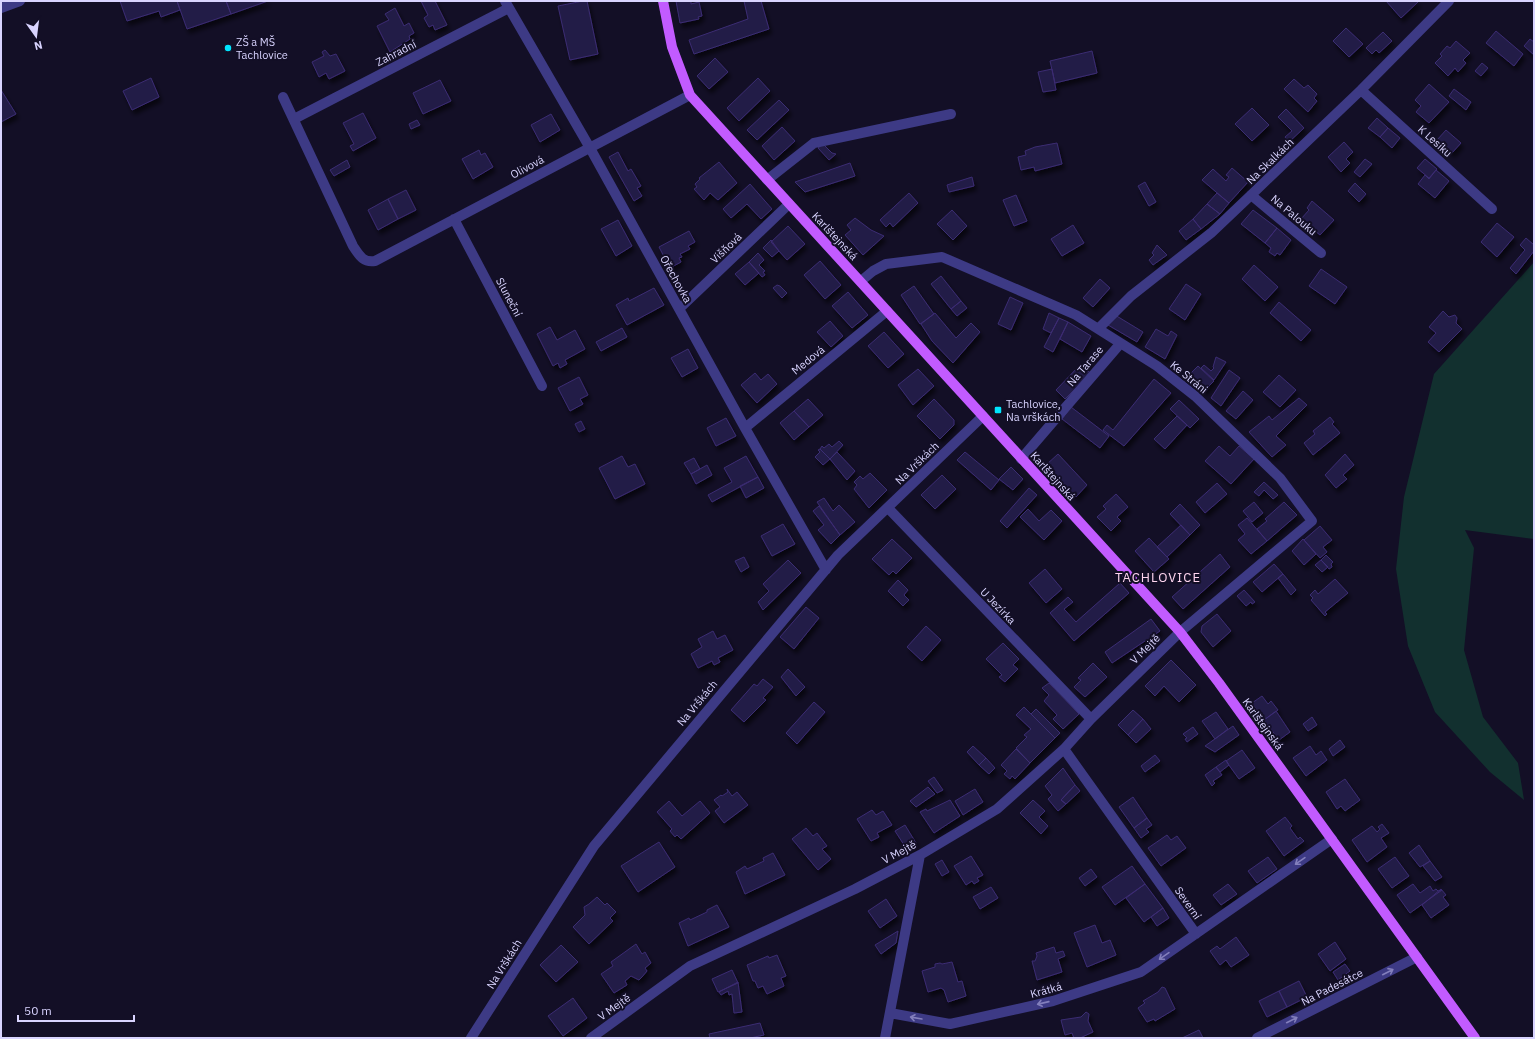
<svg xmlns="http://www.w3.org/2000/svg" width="1535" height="1039" viewBox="0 0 1535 1039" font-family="'IBM Plex Sans',sans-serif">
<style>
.green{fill:#12302f}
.building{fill:#241b47;stroke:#3b2d73;filter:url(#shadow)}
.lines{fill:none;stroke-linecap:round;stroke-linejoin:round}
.minor{stroke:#3d3a85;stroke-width:10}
.major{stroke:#c25bff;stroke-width:10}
.oneway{stroke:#837fbc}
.poi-dot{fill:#00e5ff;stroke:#130f26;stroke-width:1.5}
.labels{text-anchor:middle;stroke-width:4;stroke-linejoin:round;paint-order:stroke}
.poi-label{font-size:11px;fill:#d9d4ff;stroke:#130f26;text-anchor:start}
.street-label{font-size:11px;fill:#d9d4ff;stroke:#130f26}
.quarter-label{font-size:13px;letter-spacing:1px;fill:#ffd6f0;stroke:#130f26}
</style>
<defs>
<filter id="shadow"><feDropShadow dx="2.5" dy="4.5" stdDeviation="2" flood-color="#0009"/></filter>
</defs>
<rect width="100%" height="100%" fill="#130f26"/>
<path class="green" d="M1534,262V539L1465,530L1474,548L1464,650L1483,717L1518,763L1524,800L1490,772L1435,712L1408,646L1396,569L1404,497L1434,374Z"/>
<path class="building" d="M120,1H177L180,10L161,17L159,11L127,21Z
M177,1H226L231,14L187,29Z
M226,1H268L231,14Z
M421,1H435L447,25L435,30L433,25L429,27L424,18L428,15Z
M583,1H587L598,54L570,60L558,6Z
M676,1H691V4L699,2L702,16L698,17L699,19L680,23Z
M744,1H761L769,29L694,54L689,40L748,19Z
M1386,1H1417L1418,2L1401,18Z
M395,8L404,26L409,23L414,33L409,36L410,39L390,52L377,26L389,20L385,14Z
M1346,28L1363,44L1349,57L1333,41Z
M1496,31L1523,54L1514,66L1486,43Z
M1383,32L1392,41L1379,53L1376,50L1372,54L1366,48Z
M1530,39L1534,42V55L1524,46Z
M1456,41L1470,53L1463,60L1466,63L1458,72L1455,68L1448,76L1435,63L1442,56L1440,54L1447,46L1450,48Z
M325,50L330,56L336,54L345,71L329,79L326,73L319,77L312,62L324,56L322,52Z
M1092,51L1097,73L1055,83L1050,61Z
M715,58L728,72L709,89L697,76Z
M1482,63L1488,68L1481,76L1475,71Z
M1052,69L1056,90L1043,92L1038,72Z
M151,78L159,97L132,110L123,91Z
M758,78L770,91L739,121L727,108Z
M1294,79L1304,88L1308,85L1317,94L1314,98L1317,101L1308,112L1284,89Z
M440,80L451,101L423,114L413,93Z
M1429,84L1449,102L1429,123L1416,112L1421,106L1415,100Z
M1454,89L1471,102L1466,110L1449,96Z
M1,90L16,114L1,122Z
M779,100L789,110L757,140L747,130Z
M1252,108L1269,125L1252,141L1235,124Z
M1286,109L1304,128L1289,142L1285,137L1292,131L1278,117Z
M363,113L376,138L353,151L350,146L354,144L343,123Z
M551,114L560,130L540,142L531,125Z
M1377,118L1388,128L1380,137L1368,128Z
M417,120L420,125L411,129L409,124Z
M782,127L795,141L774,160L762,146Z
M1388,128L1400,138L1392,148L1380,137Z
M1446,130L1461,143L1452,153L1437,140Z
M1344,142L1353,152L1346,159L1350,163L1341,172L1328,157Z
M1057,143L1062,164L1035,171L1034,167L1021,170L1018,157L1026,155L1025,151L1035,147Z
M823,144L832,153L836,154L829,160L818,148Z
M479,150L481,155L485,153L493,167L473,179L462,159Z
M618,152L628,171L631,169L641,186L637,188L642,196L634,201L609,157Z
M1365,159L1372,164L1360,177L1354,172Z
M1425,159L1437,169L1429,178L1417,168Z
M347,160L350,167L334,176L330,170Z
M719,162L737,183L718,200L710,193L704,200L694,189L697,187L695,184L700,179L699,178Z
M850,163L855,176L805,192L795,182Z
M1232,168L1248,182L1229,203L1202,180L1213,169L1226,181L1229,177L1226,175Z
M1436,170L1449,181L1435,198L1418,184L1425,175L1429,179Z
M972,177L974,186L949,192L947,185Z
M1145,182L1156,202L1149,206L1138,186Z
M1355,183L1366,194L1359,202L1348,191Z
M750,184L772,209L761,219L747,204L731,218L723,209Z
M406,190L416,210L398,219L388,199Z
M909,193L918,203L893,227L890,223L886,227L880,220Z
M1217,193L1229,203L1220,214L1207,204Z
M1016,195L1027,221L1014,226L1003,200Z
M388,199L398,219L378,230L368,210Z
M1312,201L1334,220L1320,235L1301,219L1309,210L1307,208Z
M1207,204L1220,214L1201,229L1193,219Z
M952,210L967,226L953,240L937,224Z
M1253,210L1277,228L1265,243L1241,224Z
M855,218L871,230L884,236L863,255L845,235L851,230L847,225Z
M1193,219L1201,229L1186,240L1179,231Z
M618,220L632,246L616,256L601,229Z
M1497,223L1514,237L1497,257L1481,242Z
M1073,225L1084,243L1062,256L1051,239Z
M788,226L805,244L787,260L771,242Z
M1277,228L1291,240L1280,255L1277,253L1275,256L1269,252L1271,248L1265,243Z
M689,231L695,242L688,246L690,249L680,254L682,257L679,258L681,262L670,268L659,247Z
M1526,238L1534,245V251L1516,274L1510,268L1525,250L1520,245Z
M771,240L779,251L772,257L763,248Z
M1157,245L1167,255L1153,265L1149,260L1154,255L1152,253Z
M758,253L764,260L759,265L765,271L763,272L765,275L762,277L749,262Z
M820,261L841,285L825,299L804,275Z
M749,262L759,273L745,285L735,274Z
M1254,265L1278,287L1265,301L1242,279Z
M1321,269L1347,287L1335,304L1309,286Z
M941,276L961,301L951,309L931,284Z
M1100,279L1110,288L1093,307L1083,298Z
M1186,284L1201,294L1185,320L1169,309Z
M777,285L780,286L787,293L782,298L773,288Z
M914,286L934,314L920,324L901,295Z
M654,288L664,305L627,325L616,305L628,298L629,301Z
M848,292L868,315L852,328L832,306Z
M1010,297L1023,303L1011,330L998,324Z
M961,301L967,308L957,316L951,309Z
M1279,302L1311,330L1301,341L1270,313Z
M1443,311L1449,317L1455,315L1457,318L1456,323L1462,329L1439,352L1428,342L1436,333L1429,327Z
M935,313L956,338L971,323L980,332L953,363L932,341L921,324Z
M1049,313L1059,318L1051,333L1043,329Z
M1115,315L1143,332L1137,342L1108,325Z
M1059,318L1068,322L1053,352L1044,347Z
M830,321L843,336L831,347L817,332Z
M1068,322L1091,336L1082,352L1060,339Z
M550,327L557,340L575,330L585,349L565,360L567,364L560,368L558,363L553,366L537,334Z
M622,328L627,337L601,351L596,342Z
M1156,329L1168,336L1171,331L1177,335L1165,359L1145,347Z
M884,332L904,354L888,368L868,346Z
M688,349L698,368L682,377L671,358Z
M1216,357L1226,362L1214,380L1201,368L1204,365L1211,371L1214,368L1213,367Z
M1079,366L1091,373L1065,399L1056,390Z
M1198,366L1214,381L1204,391L1188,376Z
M918,369L934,386L913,405L898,385Z
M1229,370L1240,378L1221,406L1211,398Z
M755,373L761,380L768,374L777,384L757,403L741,385Z
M1279,375L1296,390L1280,407L1263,392Z
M579,377L588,395L580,399L583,404L570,411L558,388Z
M1154,379L1171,393L1124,446L1103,430L1107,425L1113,430Z
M1243,391L1253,400L1236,419L1226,411Z
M1299,398L1307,405L1276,436L1286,445L1272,457L1249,432L1269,416L1272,420Z
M808,399L823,415L809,427L794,411Z
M934,399L954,420V425L940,439L917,416Z
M1179,400L1199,419L1190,428L1170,409Z
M1071,407L1109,436L1100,448L1062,419Z
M794,411L809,427L794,440L780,423Z
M1177,416L1187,425L1165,449L1154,439Z
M1330,417L1334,422L1332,424L1340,433L1313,455L1304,443L1315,434L1313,431Z
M726,418L736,436L716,446L707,428Z
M581,421L585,429L579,432L575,424Z
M839,441L843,445L830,459L820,449L822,446L824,448L829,444L832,447Z
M1219,446L1230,456L1239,446L1254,459L1231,484L1205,461Z
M820,449L830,459L823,465L815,457L820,452L818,450Z
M837,452L855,471L847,480L830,459Z
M965,452L999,480L991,490L957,460Z
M1058,454L1087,485L1076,497L1046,465Z
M1345,454L1354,465L1343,475L1347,479L1336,488L1325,475Z
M622,456L628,467L635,464L645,484L615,499L599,468Z
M746,456L758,477L712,502L708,495L732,482L724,468Z
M694,458L700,469L691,474L684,463Z
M707,465L712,475L696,484L691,474Z
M1011,467L1023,479L1013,490L999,479Z
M870,473L887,490L869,508L854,489L857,485L854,482L860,476L863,479Z
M942,475L956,489L935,509L921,495Z
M758,477L764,488L746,498L740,486Z
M1264,482L1278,495L1273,499L1264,490L1259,496L1254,492Z
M1217,483L1227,494L1205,513L1196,502Z
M1029,488L1037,495L1007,528L1000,521Z
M1116,494L1128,507L1117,517L1121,521L1111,531L1097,517L1106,509L1103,506Z
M824,498L833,511L839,505L855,522L840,535L817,502Z
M1254,502L1263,513L1252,522L1243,511Z
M1284,502L1297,515L1267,541L1257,529L1267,521L1265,519Z
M1180,504L1200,525L1190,535L1170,514Z
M819,506L840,535L831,544L818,530L824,525L813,511Z
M1028,509L1039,521L1051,510L1062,521L1044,540L1020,517Z
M1247,518L1267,541L1251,554L1238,540L1245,534L1238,525Z
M783,524L795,544L772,556L761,536Z
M1181,525L1190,535L1167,557L1157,547Z
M1320,526L1332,540L1323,547L1327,552L1320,558L1304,540Z
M1149,538L1169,559L1154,572L1135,551Z
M892,539L912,558L896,574L893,571L889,575L872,559Z
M1303,539L1316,554L1304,565L1292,551Z
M1220,554L1230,567L1183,609L1172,597Z
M1326,555L1333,562L1331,564L1332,567L1329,569L1321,560Z
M744,557L749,567L741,572L735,561Z
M788,560L801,573L763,610L758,602L769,591L763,584Z
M1321,560L1328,567L1322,572L1315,565Z
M1274,564L1283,574L1262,592L1253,582Z
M1045,569L1062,589L1046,603L1029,583Z
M1283,574L1296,590L1291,595L1278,578Z
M1335,579L1348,593L1325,612L1327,614L1325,616L1311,600L1313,598L1310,595L1315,590L1318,594Z
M898,580L908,590L904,595L909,600L903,606L888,591Z
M1120,583L1129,593L1074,641L1050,613L1068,597L1073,602L1064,609L1076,622Z
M1244,590L1255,602L1252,604L1251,602L1246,606L1237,596Z
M806,607L819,618L794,649L780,637Z
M1217,614L1231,631L1213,647L1201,632L1202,626Z
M1151,619L1160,631L1112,663L1105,652Z
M926,626L941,640L922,661L907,647Z
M713,631L717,639L725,635L733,650L718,658L720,662L714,665L712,661L698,668L691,654L702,647L698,639Z
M1003,643L1019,659L1013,665L1018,669L1005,682L999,677L1002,675L986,659Z
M1171,660L1196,685L1179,702L1164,686L1155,696L1145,686Z
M1093,663L1107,677L1085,697L1074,687L1081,680L1078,678Z
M788,669L805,687L796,696L781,677Z
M763,679L773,687L763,698L766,700L744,722L731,710L754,684L757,686Z
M1049,683L1079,714L1063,729L1053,719L1057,715L1044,701L1049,695L1042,688Z
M1262,696L1268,704L1271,701L1278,710L1264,720L1252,703Z
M814,702L825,712L797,744L786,733Z
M1024,707L1055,738L1030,763L1016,748L1027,737L1024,735L1031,729L1016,715Z
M1036,709L1060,733L1055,738L1031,714Z
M1133,710L1143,719L1128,735L1118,725Z
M1276,711L1290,732L1279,740L1264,720Z
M1216,712L1228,729L1215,739L1202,721Z
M1312,717L1317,725L1308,731L1303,724Z
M1143,719L1151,729L1136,743L1128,735Z
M1233,726L1239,735L1215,752L1205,746Z
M1193,727L1198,734L1187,742L1185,739L1187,738L1183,734Z
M1340,740L1345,747L1333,756L1329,749Z
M973,746L986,758L979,765L967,752Z
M1310,746L1316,755L1321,751L1327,760L1306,776L1293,758Z
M1016,749L1030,763L1015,779L1012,776L1010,779L1004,774L1007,771L1001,765Z
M1242,750L1255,768L1239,779L1226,761Z
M1155,755L1160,761L1145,772L1141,766Z
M986,758L995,768L989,774L979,765Z
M1226,760L1229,765L1220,772L1216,767Z
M1216,767L1222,775L1213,781L1215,783L1212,786L1205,775Z
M1063,768L1075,785L1061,800L1066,804L1058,811L1048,799L1052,795L1045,786Z
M934,777L943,790L937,793L928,781Z
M1345,779L1360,800L1345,811L1341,806L1337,809L1326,792Z
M1075,785L1080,791L1066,804L1061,800Z
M928,787L935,794L916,807L910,801Z
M727,789L732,796L737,792L748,805L724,823L715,811L720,807L714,800L721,795L722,796L728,792Z
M975,789L983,802L963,815L955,801Z
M1133,797L1147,818L1134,828L1119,807Z
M950,800L960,816L934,833L920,812L926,809L927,811Z
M1033,800L1045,811L1039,817L1048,826L1041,834L1020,813Z
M669,801L682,816L700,801L710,813L681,839L677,835L675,837L670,831L672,829L657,812Z
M872,810L876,815L883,811L892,825L877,833L879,837L871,841L857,819Z
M1285,817L1292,826L1290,828L1298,839L1300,837L1304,841L1284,856L1266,831Z
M1147,818L1152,825L1146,829L1149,832L1141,838L1134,828Z
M1382,824L1389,833L1381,838L1387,847L1367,862L1352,840L1372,826L1377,832L1380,829L1378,827Z
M905,825L916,843L906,848L895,831Z
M806,828L813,836L817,833L827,846L822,849L831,859L818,870L792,839Z
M1167,835L1171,840L1177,836L1186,848L1161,866L1148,848Z
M659,842L675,867L638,892L621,866Z
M1419,845L1430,861L1420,867L1409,853Z
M773,853L785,875L745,894L736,872L745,866L747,869L764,861L763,858Z
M971,856L983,875L977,878L979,881L974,884L972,881L966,885L954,866Z
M1268,857L1277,869L1257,883L1248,871Z
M1395,857L1409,876L1392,888L1378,869Z
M942,860L949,872L942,876L935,864Z
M1430,861L1442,877L1435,881L1423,866Z
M1132,866L1145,884L1115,905L1102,887Z
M1091,869L1097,877L1085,886L1079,878Z
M1145,884L1163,908L1144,922L1126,898Z
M1228,884L1237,894L1221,905L1213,895Z
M1413,884L1420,893L1430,886L1433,891L1436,889L1438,891L1442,890L1410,913L1397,895Z
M991,887L998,898L980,909L973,897Z
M1441,889L1446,895L1443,897L1449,905L1431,918L1422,905Z
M597,897L605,905L607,903L616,912L610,918L613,921L589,944L573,927L585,915L584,907L589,904Z
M886,899L897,916L880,928L868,911Z
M717,905L729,927L688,946L679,923L689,918L690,920L707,912V910Z
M1163,908L1169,918L1157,926L1151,917Z
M1095,925L1102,943L1110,940L1116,955L1087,967L1074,933Z
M898,931L896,943L881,954L875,945Z
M1236,937L1249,955L1231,967L1226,960L1220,965L1210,951L1217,946L1220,949Z
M1335,942L1346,959L1330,971L1318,954Z
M636,944L642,954L645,952L651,963L645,968L647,971L642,977L639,980L631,976L625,981L627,985L614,993L601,974L613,966L611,962Z
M561,945L578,962L556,982L540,965Z
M1054,947L1056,953L1063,951L1065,956L1058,959L1062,972L1037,980L1032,961H1035L1037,956L1036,953Z
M777,955L786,976L781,978L784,986L767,994L763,986L758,988L755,981H753L747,965L768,956L769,958Z
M952,962L958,982L962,981L966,996L948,1002L944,990L941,988L928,992L922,971L935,967V964L940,963L942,964Z
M1345,964L1350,971L1338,980L1333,972Z
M732,970L738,983L718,992L712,979Z
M1299,981L1307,997L1287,1007L1279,991Z
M738,982L742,1012L734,1013L732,994L729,995L728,991L721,995L719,992Z
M1162,987L1165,988L1175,1009L1155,1021L1154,1019L1147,1022L1138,1008L1145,1003L1143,1001L1158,992Z
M1279,991L1287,1007L1267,1017L1259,1001Z
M573,998L587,1018L563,1036L548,1016Z
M1086,1012L1089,1014L1088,1021L1093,1032L1080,1038H1074L1072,1033L1065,1035L1061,1020L1081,1017Z
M760,1023L764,1035L750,1038H710L709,1034Z
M1199,1030L1203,1038H1182Z"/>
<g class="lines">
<path class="minor" d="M505,1L590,148L745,428L826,570
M1,8L20,1
M1361,90L1492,209
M283,97L353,246C359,255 363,263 375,261L690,95
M294,119L509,8
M767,180L814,143L951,114
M1251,195L1321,253
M454,219L542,386
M679,309L789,204
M1098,329L1131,296L1211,233L1251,195L1361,90L1449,1
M745,428L887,311
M1021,459L1120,344
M888,508L1091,719
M1064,749L1196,934
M890,1013L950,1024L1053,1001L1141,972L1332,839
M471,1038L594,846L838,555L983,416
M591,1038L690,966L855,889L920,855L997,809L1064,749L1091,719L1180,632L1312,521L1280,478L1195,396L1157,366L1076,315L942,257L886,264L873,271L861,281
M885,1038L920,855
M1257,1038L1417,957"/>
<path class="major" d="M663,1L672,47L690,95L1180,632L1219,683L1475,1038"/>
</g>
<defs><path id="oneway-shaft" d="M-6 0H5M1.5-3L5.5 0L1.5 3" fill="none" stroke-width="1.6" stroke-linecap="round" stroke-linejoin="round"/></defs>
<g class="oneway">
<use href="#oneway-shaft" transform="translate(1300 861) rotate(145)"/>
<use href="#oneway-shaft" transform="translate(1164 956) rotate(145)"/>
<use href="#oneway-shaft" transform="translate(1388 972) rotate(-27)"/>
<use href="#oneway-shaft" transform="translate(1043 1003) rotate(167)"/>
<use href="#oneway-shaft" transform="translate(916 1018) rotate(-170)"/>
<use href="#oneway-shaft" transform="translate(1292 1020) rotate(-27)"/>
</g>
<g class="poi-dot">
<circle cx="228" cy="48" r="4"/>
<rect x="994" y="406" width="8" height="8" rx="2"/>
</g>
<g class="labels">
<g class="poi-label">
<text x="236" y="46">ZŠ a MŠ<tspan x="236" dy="13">Tachlovice</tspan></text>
<text x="1006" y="408">Tachlovice,<tspan x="1006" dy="13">Na vrškách</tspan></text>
</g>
<g class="street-label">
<text transform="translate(396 53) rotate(-27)" y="4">Zahradní</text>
<text transform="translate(1435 141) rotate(42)" y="4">K Lesíku</text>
<text transform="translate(1270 161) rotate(-44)" y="4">Na Skalkách</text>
<text transform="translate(527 167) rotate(-28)" y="4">Olivová</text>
<text transform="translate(1294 215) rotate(40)" y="4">Na Palouku</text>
<text transform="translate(835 236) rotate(47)" y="4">Karlštejnská</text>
<text transform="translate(726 248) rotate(-44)" y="4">Višňová</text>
<text transform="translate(676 279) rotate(61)" y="4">Ořechovka</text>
<text transform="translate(509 297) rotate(62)" y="4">Sluneční</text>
<text transform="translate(808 360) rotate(-39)" y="4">Medová</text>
<text transform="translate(1085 366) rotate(-50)" y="4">Na Tarase</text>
<text transform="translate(1189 377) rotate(39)" y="4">Ke Stráni</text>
<text transform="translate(917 463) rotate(-44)" y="4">Na Vrškách</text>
<text transform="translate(1053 476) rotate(48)" y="4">Karlštejnská</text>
<text transform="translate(998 606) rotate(46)" y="4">U Jezírka</text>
<text transform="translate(1145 649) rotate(-45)" y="4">V Mejtě</text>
<text transform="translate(697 703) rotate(-50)" y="4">Na Vrškách</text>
<text transform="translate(1263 724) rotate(54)" y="4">Karlštejnská</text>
<text transform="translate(899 852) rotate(-28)" y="4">V Mejtě</text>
<text transform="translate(1188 903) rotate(55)" y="4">Severní</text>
<text transform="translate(504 964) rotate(-58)" y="4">Na Vrškách</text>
<text transform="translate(1332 987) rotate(-27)" y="4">Na Padesátce</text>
<text transform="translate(1046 990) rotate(-15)" y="4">Krátká</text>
<text transform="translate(614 1007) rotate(-36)" y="4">V Mejtě</text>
</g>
<g class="quarter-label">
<text x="1158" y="582">TACHLOVICE</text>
</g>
</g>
<rect width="1535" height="1039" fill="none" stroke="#d9d4ff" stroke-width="4"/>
<g transform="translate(36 36) rotate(166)" stroke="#130f26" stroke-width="3" paint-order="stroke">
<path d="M0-3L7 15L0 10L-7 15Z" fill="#d9d4ff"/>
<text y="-6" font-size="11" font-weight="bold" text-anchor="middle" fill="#d9d4ff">N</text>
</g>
<path d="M18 1015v6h116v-6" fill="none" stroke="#d9d4ff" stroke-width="2"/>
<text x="24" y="1015" font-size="12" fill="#d9d4ff" stroke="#130f26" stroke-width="3" paint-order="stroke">50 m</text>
</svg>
